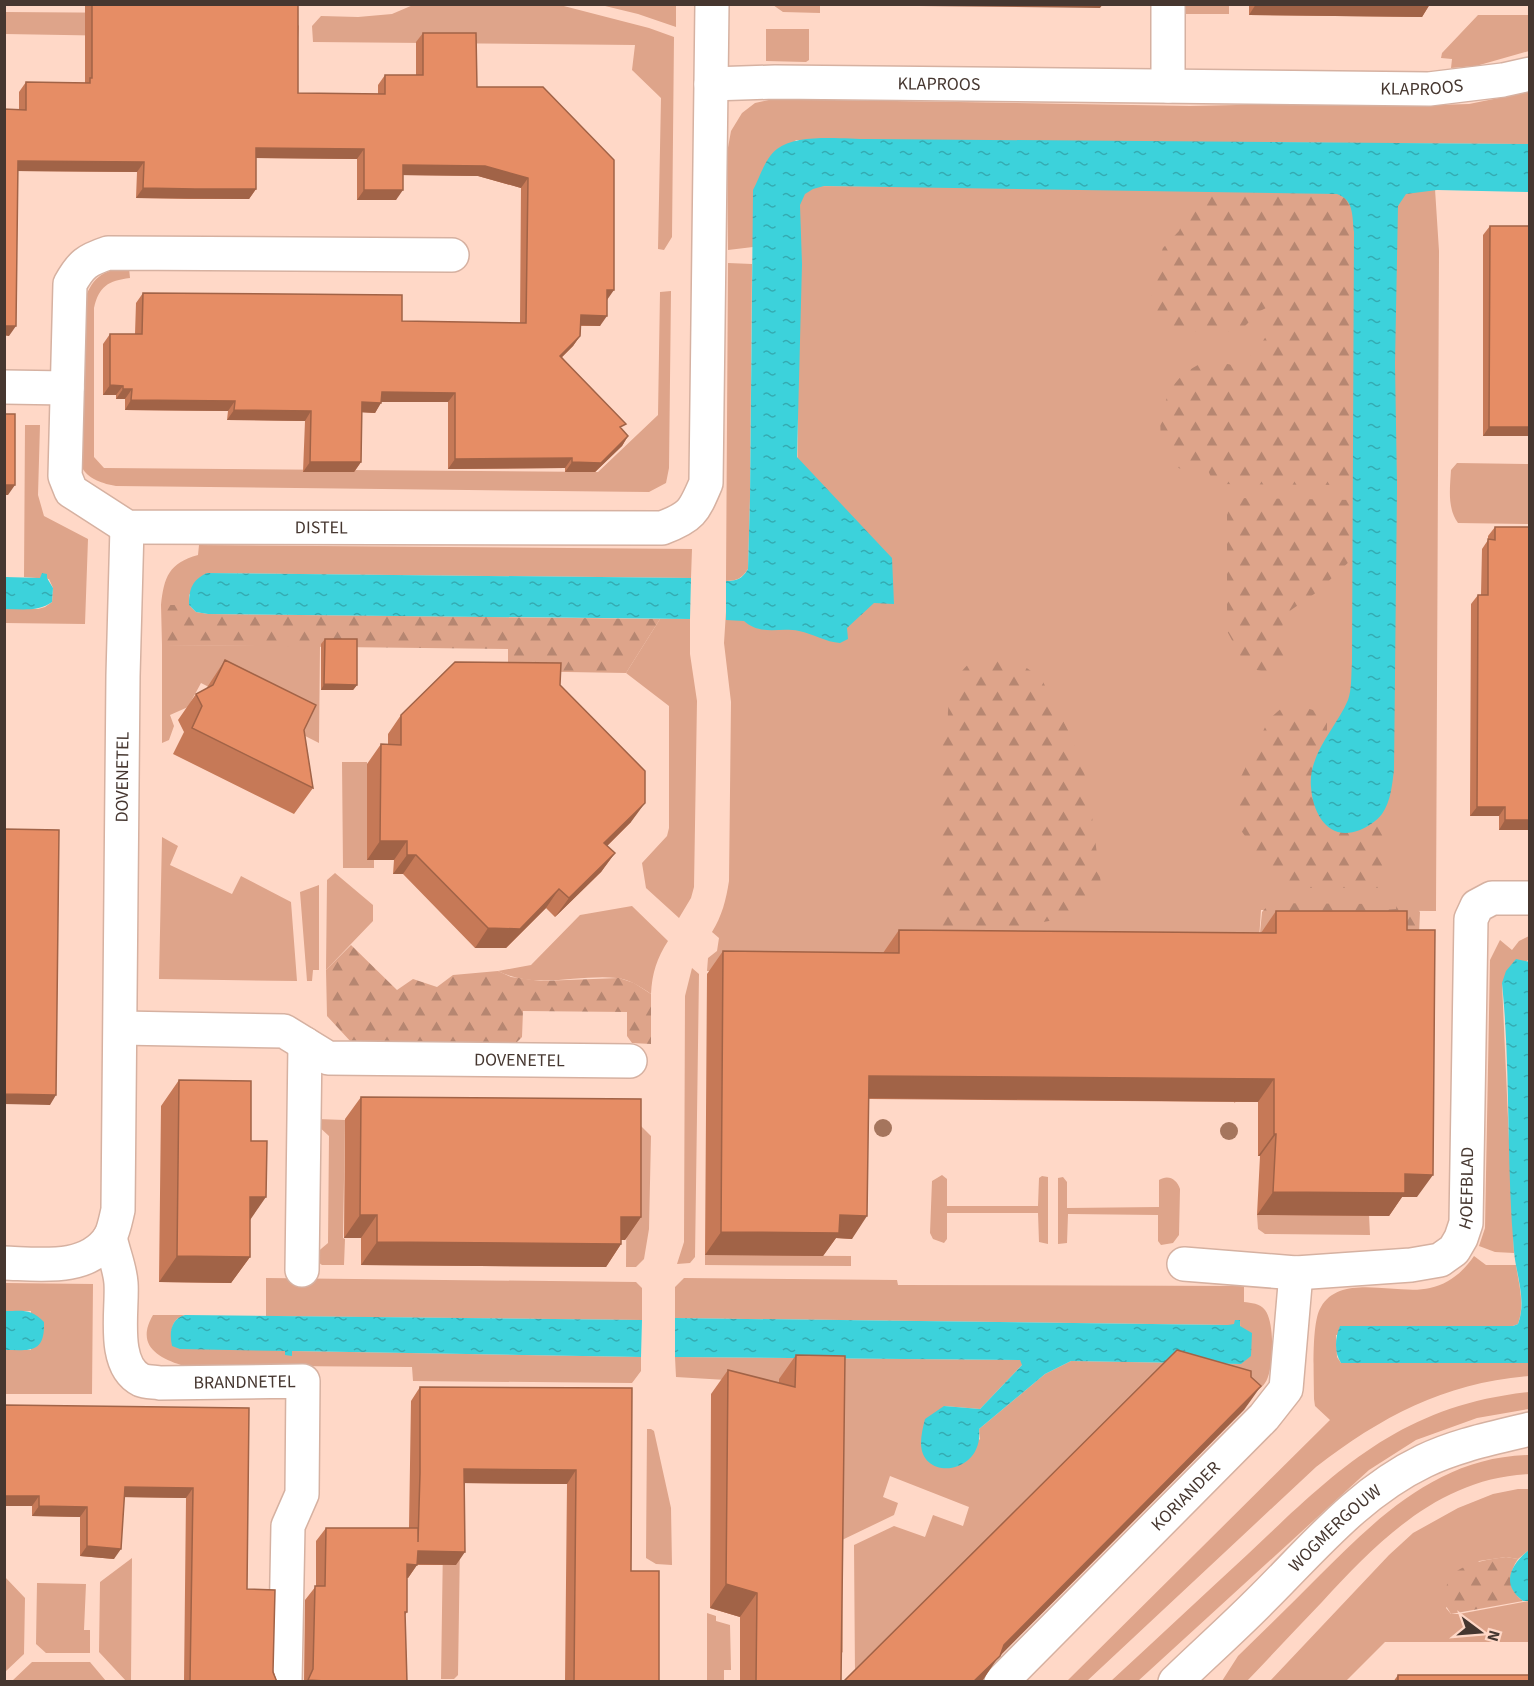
<svg xmlns="http://www.w3.org/2000/svg" width="1534" height="1686" viewBox="0 0 1534 1686" font-family="'Source Sans 3',sans-serif">
<style>
.green{fill:#dea48a}
.forest{fill:url(#forest-firs)}
.water{fill:url(#water-ripples)}
.lines{fill:none;stroke-linecap:round;stroke-linejoin:round}
.minor-casing{stroke:#d6b1a1;stroke-width:36}
.tertiary-casing{stroke:#d6b1a1;stroke-width:36}
.minor{stroke:#fff;stroke-width:33}
.tertiary{stroke:#fff;stroke-width:33}
.tree{fill:#a5755d}
.wall{fill:#c67957}
.shaded-wall{fill:#a16347}
.building{fill:#e68d65;stroke:#a16347;stroke-width:1.5}
.labels{text-anchor:middle;stroke-width:4.5;stroke-linejoin:round;paint-order:stroke}
.street-label{font-size:18px;fill:#463730;stroke:#ffd8c7}
</style>
<defs>
<pattern id="forest-firs" width="22" height="20" patternUnits="userSpaceOnUse" patternTransform="scale(1.5)"><rect width="22" height="20" fill="#dea48a"/><path d="M5 1l3.5 6h-7zM16 11l3.5 6h-7z" fill="#b68671"/></pattern>
<pattern id="water-ripples" width="26" height="14" patternUnits="userSpaceOnUse" patternTransform="scale(1.5)"><rect width="26" height="14" fill="#3cd2db"/><path d="M2 4q2-2 4 0t4 0M15 11q2-2 4 0t4 0" fill="none" stroke="#34abb2"/></pattern>
</defs>
<rect width="100%" height="100%" fill="#ffd8c7"/>
<path class="green" d="M556,4L649,28L674,37L672,237L664,250L658,249L661,98L632,70L635,45L313,42L312,26L321,16L358,17L392,14L413,5Z
M601,5H676V27L638,14Z
M773,5H820V13L783,12Z
M1184,5H1229V14H1182Z
M5,12L288,14L299,26L298,39L5,34Z
M1478,15H1529V51L1476,66L1451,68L1452,59L1441,58L1442,53Z
M766,29H809V60L806,62L766,61Z
M1529,92V144L796,140L754,190L753,247L728,250L727,153L731,131L742,113L755,103L773,99L1190,106L1333,103L1437,105L1469,104Z
M800,186L1435,189L1439,251L1436,911L1261,910L1258,955L1241,1099L1234,1103L1235,955L879,952V1097L855,972L707,971L708,958L717,951L719,938L712,932C722,916 726,900 729,881L731,702L724,643L726,612L796,613Z
M728,263L752,264L750,498L748,569C742,578 737,581 726,581Z
M129,268L130,278C108,281 99,286 94,308V457L104,468L598,472L658,415L660,292L671,291L669,468L666,483L649,492L116,486C104,484 87,479 82,467L85,299C93,276 105,269 129,268Z
M25,425H40L38,495L44,516L88,539L85,624L5,623V609H38L45,607L52,602L53,588L49,579L24,577Z
M1457,463L1529,464V524L1458,523C1447,508 1450,488 1451,470Z
M199,545L692,549L691,578L207,573L189,595V605H161C164,577 169,563 198,555Z
M660,619H690V654L697,701L694,887L691,898L679,918L646,888L642,863L667,836L669,828V706L626,673Z
M162,645L320,646L319,743L201,683L188,707L170,715L174,726L169,740L162,743Z
M342,762H367L368,859H374V868H343Z
M162,837L178,846L170,865L232,894L241,876L291,902L297,981L159,979Z
M335,873L373,905V921L326,970L327,880Z
M319,885V970H313L312,981H307L300,892Z
M632,906L668,941C657,958 652,973 651,994C641,987 629,979 617,978C577,974 536,990 498,971L531,965L580,915Z
M1529,936V962L1528,960L1502,983L1514,1253L1495,1252L1479,1246L1485,1228L1490,960L1500,940L1512,950L1519,941Z
M692,968L699,974L695,1257L690,1263L677,1264L684,1242L685,996Z
M317,1119L345,1120L343,1238L345,1239L344,1265H322L315,1260V1254L328,1243L329,1136L316,1124Z
M636,1121L651,1136L649,1229L644,1259L636,1267H626L627,1122Z
M942,1175L947,1179V1206H1038L1039,1178L1042,1176L1048,1177V1244L1039,1242L1038,1213H947V1239L944,1243L933,1239L930,1233L932,1181Z
M1063,1177L1067,1182V1208L1159,1207V1180C1168,1174 1177,1179 1180,1189L1179,1235L1173,1243L1161,1245L1158,1241V1215L1068,1214L1067,1243L1058,1244V1178Z
M1257,1215H1369L1370,1235L1265,1234L1258,1229Z
M705,1255L851,1256V1266L705,1265Z
M1474,1256L1486,1265H1516C1519,1285 1525,1305 1518,1324L1513,1326L1445,1327L1336,1335L1337,1357L1341,1363H1529V1376C1445,1383 1382,1416 1316,1467L1087,1681L1066,1682L1330,1420L1315,1406L1314,1399C1314,1378 1311,1322 1321,1307C1341,1272 1398,1296 1430,1288C1449,1284 1464,1271 1474,1256Z
M266,1278L636,1282L642,1288V1320L266,1316Z
M684,1278L897,1280L898,1285L1244,1286V1302C1251,1303 1260,1303 1265,1310C1275,1322 1274,1371 1265,1383C1261,1389 1252,1393 1246,1397L855,1675L854,1545L894,1526L925,1537L933,1515L963,1526L969,1507L890,1476L883,1497L898,1503L894,1515L842,1540L843,1652L829,1663L779,1379V1383L676,1377L675,1357L1020,1360L1023,1364L980,1409L944,1406L980,1440L979,1429L1045,1374L1071,1361L1241,1364L1240,1320L1234,1325H1228L675,1318V1287Z
M5,1283L93,1284L92,1394H5V1350H31V1311H5Z
M153,1315H185C172,1319 172,1327 171,1339L286,1351L292,1356V1351L641,1357V1371L632,1383L413,1381L412,1367L181,1365C156,1357 136,1344 153,1315Z
M1529,1392V1409L1477,1418L1416,1440L1369,1470L1138,1681H1111C1157,1639 1202,1596 1248,1554C1337,1470 1400,1406 1529,1392Z
M647,1429H651L654,1431L671,1508L672,1565L656,1564L646,1558Z
M1529,1455V1474C1440,1478 1379,1540 1322,1602C1297,1628 1272,1655 1247,1681H1222L1238,1656C1266,1629 1293,1602 1320,1575C1379,1516 1440,1457 1529,1455Z
M1518,1489H1529V1550L1518,1559L1506,1557L1479,1561L1446,1608L1451,1614H1459L1529,1601V1642H1385L1346,1681L1269,1682L1389,1555L1413,1533L1458,1508L1493,1494Z
M443,1543H460L458,1675L454,1679H441Z
M132,1558L131,1681L127,1682L99,1652L100,1582Z
M5,1577L25,1598L24,1654L5,1672Z
M37,1583L86,1584L84,1630H90V1653H46L36,1644Z
M707,1613L716,1616V1621L730,1625L731,1670H724V1681H707Z
M32,1662H90L106,1681H12Z"/>
<path class="forest" d="M1196,191L1337,194C1354,200 1352,215 1354,232L1353,485L1214,484L1207,468L1188,472L1174,466L1161,447L1160,415L1171,388L1184,373L1203,362H1218L1237,366C1261,351 1274,327 1280,301L1260,311L1241,330L1224,332L1201,331L1166,334L1151,312V279L1163,248L1179,231Z
M1236,498L1353,500L1352,559L1317,592L1291,610L1283,623L1281,638L1286,660L1275,674L1247,668L1227,631V515L1231,501Z
M161,605H189L196,612L208,614L660,619L626,673L508,671V649L162,645Z
M992,656L1014,659L1041,678L1073,740L1084,771L1090,802L1101,884L1091,904L1069,915L1049,921L1025,925L984,935L950,938L941,929L943,720H948C947,700 955,672 973,661C978,658 986,657 992,656Z
M1284,706C1301,707 1316,707 1327,720V737L1317,756L1367,827L1381,815L1385,859L1379,888H1282L1240,829L1234,796L1238,783L1269,719Z
M1270,903L1381,904L1382,910L1396,909L1397,904L1412,903L1420,912L1419,934L1260,933L1262,912Z
M351,945L397,990L413,979L437,987L453,975L498,971L511,977L541,981L619,978L634,983L651,994V1044L632,1043L627,1036V1012L523,1011L522,1037L516,1043H352L327,1016L326,970Z
M1506,1557L1518,1559C1508,1573 1508,1590 1523,1601L1451,1614L1443,1601C1445,1594 1446,1587 1448,1581C1456,1564 1489,1559 1506,1557Z"/>
<path class="water" d="M869,139L1529,144V192L1437,190L1406,194L1398,206L1395,364L1397,486L1394,770C1392,785 1391,801 1382,814C1377,821 1367,827 1360,830C1329,842 1313,815 1311,787C1308,754 1336,728 1348,700C1352,689 1351,674 1352,663L1354,232C1352,215 1354,200 1337,194L824,186L813,189L805,194L800,205L802,264L797,457L892,558L894,604L874,603L847,628L848,639L840,643C826,642 813,634 799,631C779,627 761,636 744,621L726,620V581C737,581 742,579 748,569L750,498L753,190C760,177 765,158 777,149C797,133 844,139 869,139Z
M42,573L47,574V578L53,588L52,602C39,612 21,609 5,609V577L40,578Z
M207,573L691,578L690,619L208,614L196,612L189,605C189,589 192,580 207,573Z
M1516,959L1530,962L1529,1363H1341C1334,1352 1335,1338 1340,1326H1513L1518,1324C1527,1300 1516,1275 1514,1251C1506,1162 1511,1072 1502,983L1506,971Z
M5,1311C22,1311 31,1308 44,1322C45,1354 30,1350 5,1350Z
M185,1315L642,1320L641,1357L292,1351V1356L285,1355V1351L180,1349L172,1346C169,1332 171,1319 185,1315Z
M675,1318L1228,1325L1234,1324L1235,1320H1240V1326L1252,1333L1251,1356L1241,1364L1071,1361L1045,1374L979,1429C984,1475 921,1482 921,1443C921,1435 923,1427 925,1419L944,1406L980,1409L1022,1365L1020,1360L675,1357Z
M1529,1550V1601H1523C1500,1584 1511,1564 1529,1550Z"/>
<g class="lines">
<g class="minor-casing">
<g id="minor">
<path id="s1" d="M711,84L775,82L1429,89L1503,80L1530,74"/>
<path d="M1168,86V4"/>
<path id="s2" d="M452,255L108,253C87,260 81,264 70,284L65,476L71,491L127,527L662,528C692,517 694,511 706,483L712,4"/>
<path d="M4,387L67,388"/>
<path id="s3" d="M121,1028L284,1031L328,1058L630,1061"/>
<path id="s4" d="M110,1237C113,1252 120,1268 121,1283C123,1309 111,1365 141,1380C146,1382 154,1382 160,1383L303,1381L302,1494L288,1526L285,1682"/>
<path id="s5" d="M4,1263C39,1264 88,1272 110,1237C114,1230 116,1218 118,1210L123,676L127,527"/>
<path id="s6" d="M1184,1264L1296,1273L1411,1265L1440,1260L1454,1250L1461,1238L1466,1223L1471,919L1477,906L1492,898H1530"/>
<path d="M302,1270L305,1044"/>
<path id="s7" d="M1001,1682L1264,1417L1286,1389L1296,1273"/>
</g>
</g>
<g class="tertiary-casing">
<g id="tertiary">
<path id="s8" d="M1175,1682C1203,1655 1231,1630 1258,1603C1310,1552 1357,1493 1424,1461C1457,1445 1494,1438 1530,1429"/>
</g>
</g>
<use href="#minor" class="minor"/>
<use href="#tertiary" class="tertiary"/>
</g>
<g class="tree">
<circle cx="883" cy="1128" r="9"/>
<circle cx="1229" cy="1131" r="9"/>
</g>
<path class="wall" d="M85,4H298V93L378,94V85L385,75H416V42L423,33L477,87L607,300L600,326H581L580,336L573,346L562,357L628,436L622,446L595,472H565V468L448,469V402H381L375,413L362,412L361,462L354,472H303L305,421L227,420L228,411L125,410V399H116V395H103V344L110,334H135L136,303L143,293L402,321L520,323L521,188L478,176L403,175L396,200H357V159L256,158V189L249,199H188L136,198L137,172L18,171L9,336L4,335V109H19V92L26,82L85,83Z
M1249,4H1430L1422,17L1249,15Z
M1490,226L1530,436H1483V235Z
M1495,527L1530,830H1499V816H1470L1471,604L1478,595H1481L1482,549L1488,540V536Z
M325,639L357,685L353,690H321V644Z
M225,660L304,730L313,788L294,814L173,754L184,732L178,720L196,694L206,689Z
M560,685L631,822L607,846L615,853L601,872L555,917L546,908L506,948H475L403,874H393L394,860H367V764L381,744H388V734L401,715Z
M1276,911L1407,930L1417,1197H1402L1389,1216L1257,1215L1260,1156H1258V1102L869,1099L852,1239L836,1238L823,1256L705,1255L707,974L723,951L883,953L899,930L1261,933Z
M179,1080L250,1220V1257L231,1283L159,1282L161,1106Z
M361,1097L641,1217L625,1240H621V1244L606,1267L361,1265V1238H344L345,1119Z
M796,1355L841,1682H740V1617L710,1608L711,1394L728,1370L779,1383V1379Z
M420,1387L632,1388L631,1571L659,1682H565L567,1484L465,1483L456,1565H417L408,1578H407V1612L405,1615L407,1682H304L305,1600L316,1586V1541L326,1528H409L411,1401Z
M249,1408L247,1589L277,1682H184L186,1498L124,1497L114,1559L80,1556V1517L32,1516V1506H4Z
M1398,1675L1530,1682H1393Z"/>
<path class="shaded-wall" d="M821,4H1103L1100,8L820,5Z
M1256,4H1430L1422,17L1249,15Z
M256,148L364,149L357,159L249,158Z
M18,161L144,162L137,172L11,171Z
M403,165L485,166L528,178L521,188L478,176L396,175Z
M143,188L256,189L249,199L136,198Z
M364,190H403L396,200H357Z
M607,290H614L607,300Z
M581,315L607,316L600,326L574,325Z
M4,326H16L9,336L4,335Z
M580,336L573,346L553,366L560,356Z
M110,385L123,386L116,395H103Z
M123,389H132L125,399H116Z
M382,392L455,393L448,402H375Z
M131,400L235,401L228,411L125,410Z
M362,402L381,403L375,413L355,412Z
M234,410L311,411L305,421L227,420Z
M1489,427H1530V436H1483Z
M628,436L622,446L595,472H565L572,462Z
M572,458L565,468L448,469L455,459Z
M310,462H361L354,472H303Z
M4,485H15L8,495H4Z
M324,684L357,685L353,690H321Z
M645,803L631,822L591,862L604,843Z
M1477,807H1505L1499,816H1470Z
M1505,820H1530V830H1499Z
M380,841H407L394,860H367Z
M615,853L601,872L555,917L569,898Z
M407,855H416L403,874H393Z
M559,889L546,908L506,948H475L488,928Z
M869,1076L1274,1079L1258,1102L853,1098Z
M4,1094L56,1095L50,1105L4,1104Z
M1274,1134H1276L1260,1156H1258Z
M1405,1174L1433,1175L1417,1197H1402L1389,1216L1257,1215L1273,1192Z
M250,1197H266L248,1223Z
M360,1215H377L361,1238H344Z
M840,1215L867,1216L852,1239L836,1238L823,1256L705,1255L721,1232Z
M621,1217H641L625,1240L605,1239Z
M377,1242L621,1244L606,1267L361,1265Z
M177,1256L250,1257L231,1283L159,1282Z
M1261,1386L1244,1410L997,1659L983,1680L981,1682H973L1004,1645Z
M464,1469L576,1470L567,1484L455,1483Z
M125,1487L193,1488L186,1498L118,1497Z
M4,1496H39L32,1506H4Z
M39,1506L87,1507L80,1517L32,1516Z
M87,1546L121,1549L114,1559L80,1556Z
M418,1551L465,1552L456,1565L408,1564Z
M407,1564L417,1565L408,1578H397Z
M726,1584L757,1593L740,1617L710,1608Z"/>
<path class="building" d="M92,4H298V93L385,94V75H423V33H476L477,87H543L614,160V290H607V316L581,315L580,336L560,356L626,424L620,427L628,436L601,463L572,462V458L455,459V393L382,392L381,403L362,402L361,462H310L311,411L234,410L235,401L131,400L132,389H123V386L110,385V334H142L143,293L402,295V321L526,323L528,178L485,166L403,165V190H364V149L256,148V189H195L143,188L144,162L18,161L16,326H4V109L26,110V82L90,83V78H92Z
M1490,226H1530V427H1489Z
M4,414H15V485H4Z
M1495,527H1530V820H1505V807H1477L1478,595H1488V539L1495,540Z
M325,639H357V685L324,684Z
M225,660L316,705L304,730L313,788L192,728L202,706L196,694L213,685Z
M455,662L561,663L560,685L645,771V803L604,843L615,853L569,898L559,889L520,929L488,928L416,855H407V841H380L381,744L401,745V715Z
M4,829L59,830L56,1095L4,1094Z
M1276,911H1407V930H1435L1433,1175L1405,1174V1193L1273,1192L1276,1134H1274V1079L869,1076L867,1216L840,1215L839,1233L721,1232L723,951L899,953V930L1276,933Z
M179,1080L251,1081V1141H267L266,1197H250V1257L177,1256Z
M361,1097L641,1099V1217H621V1244L377,1242V1215H360Z
M1177,1350L1251,1371V1377L1261,1386L1004,1645L1000,1656L973,1682H843Z
M796,1355L845,1356L841,1682H756L757,1593L726,1584L728,1370L795,1387Z
M420,1387L632,1388L631,1571H659V1682H574L576,1470L464,1469L465,1552L418,1551L417,1565L407,1564V1612H405L407,1682H325V1681L308,1680L313,1669L315,1586H325L326,1528H418V1542L420,1473Z
M4,1405L249,1408L247,1589L275,1590L273,1672L277,1682H190L193,1488L125,1487L121,1549L87,1546V1507L39,1506V1496H4Z
M1398,1675H1530V1682H1398Z"/>
<g class="labels">
<g class="street-label">
<text dy="6" stroke="none"><textPath href="#s1" startOffset="228">KLAPROOS</textPath></text>
<text dy="6" stroke="none"><textPath href="#s1" startOffset="711">KLAPROOS</textPath></text>
<text dy="6" stroke="none"><textPath href="#s2" startOffset="864">DISTEL</textPath></text>
<text dy="6" stroke="none"><textPath href="#s5" startOffset="576">DOVENETEL</textPath></text>
<text dy="6" stroke="none"><textPath href="#s3" startOffset="406">DOVENETEL</textPath></text>
<text dy="6" stroke="none"><textPath href="#s6" startOffset="339">HOEFBLAD</textPath></text>
<text dy="6" stroke="none"><textPath href="#s4" startOffset="255">BRANDNETEL</textPath></text>
<text dy="6" stroke="none"><textPath href="#s7" startOffset="262">KORIANDER</textPath></text>
<text dy="6" stroke="none"><textPath href="#s8" startOffset="222">WOGMERGOUW</textPath></text>
</g>
</g>
<rect width="1534" height="1686" fill="none" stroke="#463730" stroke-width="12"/>
<g transform="translate(1480 1632) rotate(106)" stroke="#ffd8c7" stroke-width="4.5" paint-order="stroke">
<path d="M0-4.5L10 22L0 15L-10 22Z" fill="#463730"/>
<text y="-9" font-size="16" font-weight="bold" text-anchor="middle" fill="#463730">N</text>
</g>
</svg>
